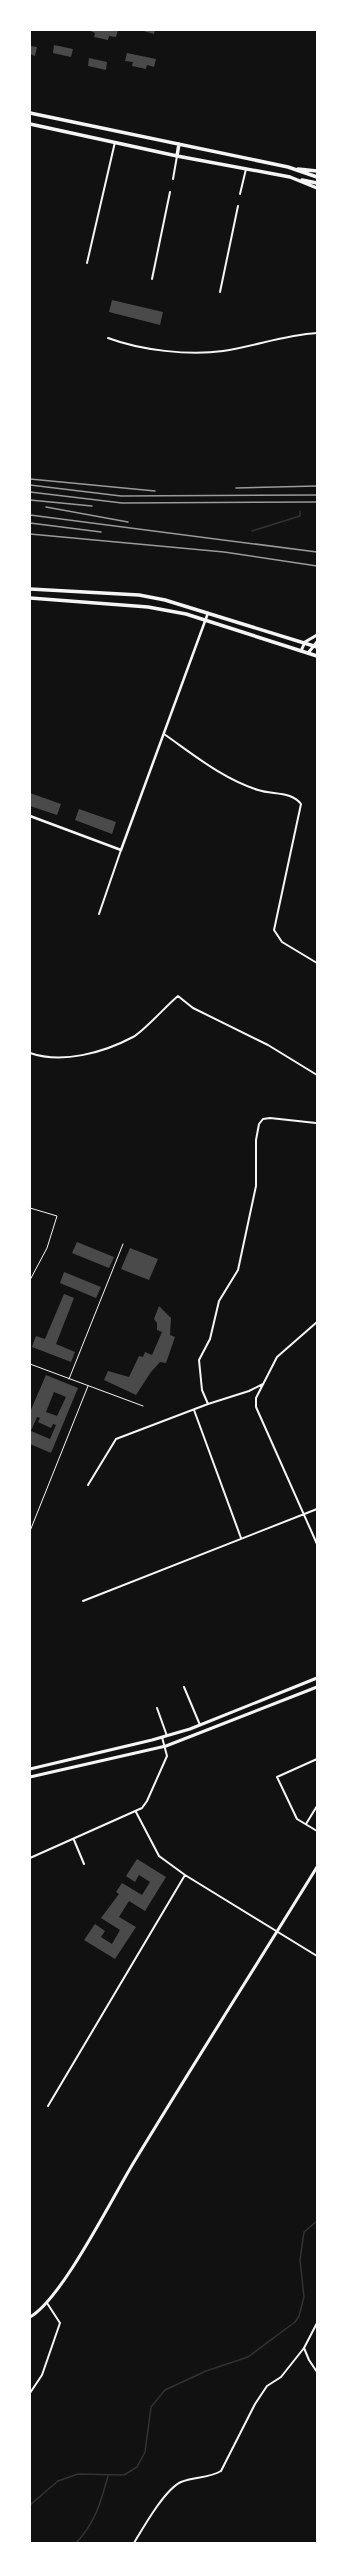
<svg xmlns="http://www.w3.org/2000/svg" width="347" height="2573" viewBox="0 0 347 2573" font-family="'Noto Serif',serif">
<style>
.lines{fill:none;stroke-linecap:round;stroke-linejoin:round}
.stream{stroke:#333;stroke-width:1.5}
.building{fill:#4a4a4a;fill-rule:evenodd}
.service{stroke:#f5f5f5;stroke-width:1}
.minor{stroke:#f5f5f5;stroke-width:2}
.tertiary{stroke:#f5f5f5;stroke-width:2.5}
.secondary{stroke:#f5f5f5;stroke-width:3}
.primary{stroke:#f5f5f5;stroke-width:3.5}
.trunk{stroke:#f5f5f5;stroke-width:3.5}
.rail{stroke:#9a9a9a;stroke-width:1.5}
</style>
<rect width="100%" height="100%" fill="#111"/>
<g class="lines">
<path class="stream" d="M252,531L300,516V511
M30,2505L58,2481L78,2474L124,2475L137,2467L145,2452L151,2407L165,2390L206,2371L248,2357L295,2322L299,2316L304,2297L300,2260L304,2232L317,2221
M76,2543C95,2523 101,2502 108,2476"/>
</g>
<path class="building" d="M88,30H118L116,37L109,36L108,40L94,37L95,33Z
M140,30H155L154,34Z
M54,45L73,49L71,57L53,53Z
M30,46L37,47L35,56L30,54Z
M127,53L156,59L154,67L147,65L146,69L132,66L133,62L125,61Z
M89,58L107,62L106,70L88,66Z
M112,300L163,312L160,325L109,312Z
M30,793L61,804L57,815L30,806Z
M79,809L116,822L112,834L75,820Z
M77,1242L114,1257L109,1268L72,1253Z
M130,1248L158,1259L149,1280L121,1269Z
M64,1272L101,1287L96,1298L60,1283Z
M64,1294L74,1298L56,1344L75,1352L71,1362L32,1347L36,1336L45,1339Z
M159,1306L171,1318L170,1335L175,1337L166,1363L160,1362L151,1372L136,1395L104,1380L108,1371L129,1377L139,1356L143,1357L145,1352L152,1355L162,1332L157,1330V1323L154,1319Z
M46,1375L78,1388L51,1453L30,1444V1412ZM54,1392L66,1397L57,1416L46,1412ZM37,1417L40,1418L38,1422L51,1428L53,1424L56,1425L50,1439L31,1431Z
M137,1859L166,1877L145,1911L129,1901L119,1917L136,1927L115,1959L84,1940L95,1924L105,1931L101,1937L112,1944L120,1930L101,1918L119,1894L116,1892L122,1883L142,1895L150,1882L139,1875L135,1882L126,1876Z"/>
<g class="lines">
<path class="service" d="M30,1208L57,1216L47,1248L30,1280
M30,1364L143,1406
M69,1379L123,1244
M30,1531L88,1386"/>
<path class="minor" d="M173,179L177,156
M240,194L246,169
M87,263L115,142
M152,279L170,192
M220,292L238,206
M108,338C140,350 189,356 223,351C255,346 285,335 317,333
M164,734C194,755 223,779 258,790C273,795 291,791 301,804L274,930L282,942L317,963
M99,914L121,850
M30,1053C62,1064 103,1053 133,1037C143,1032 167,1005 178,996L193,1008L268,1045L317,1075
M317,1322L277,1357L256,1398V1407L317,1544
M208,1404L202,1390L199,1360L210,1339L219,1301L238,1270L256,1186V1140L259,1124L263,1119L270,1118L316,1123
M194,1410L241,1538
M88,1485L116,1439L208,1404L249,1391L263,1384
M83,1601L317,1509
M184,1687L200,1725
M157,1708L167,1736
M317,1759L277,1777L297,1819L317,1831
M136,1812L159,1856L185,1875L317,1956
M306,1824L317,1806
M74,1840L84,1864
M30,1858L142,1808L147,1801L167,1756L162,1737
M48,2106L185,1875
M317,2323L304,2348L309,2360L317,2372
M30,2393L42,2375L60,2323L47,2303
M134,2543C143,2528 165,2489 181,2482C194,2477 209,2478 221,2471L255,2404L267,2386L281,2377L304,2348"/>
<path class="tertiary" d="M30,816L121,850L208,613"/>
<path class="secondary" d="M301,651L305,642L317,635
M308,653L317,642
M30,1769L152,1740L190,1729L317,1678
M30,1777L166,1746L317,1687
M30,2317C62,2299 112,2198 134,2162C194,2063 256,1966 317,1867"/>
<path class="primary" d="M30,113L288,167L317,177
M30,124L177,156L290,177L317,188
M177,156L179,144
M298,169L317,171
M302,180L317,183"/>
<path class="trunk" d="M30,589L139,595L165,600L317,647
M30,598L148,607L186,614L317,656"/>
<path class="rail" d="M30,479L155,491
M30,485L121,496L317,495
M236,488L317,486
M30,492L122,503L317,502
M30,500L92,506
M46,507L128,522
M30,515L317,552
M30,523L101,532
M30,534L224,552L317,566"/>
</g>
<rect width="347" height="2573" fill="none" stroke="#ffffff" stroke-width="62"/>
</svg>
